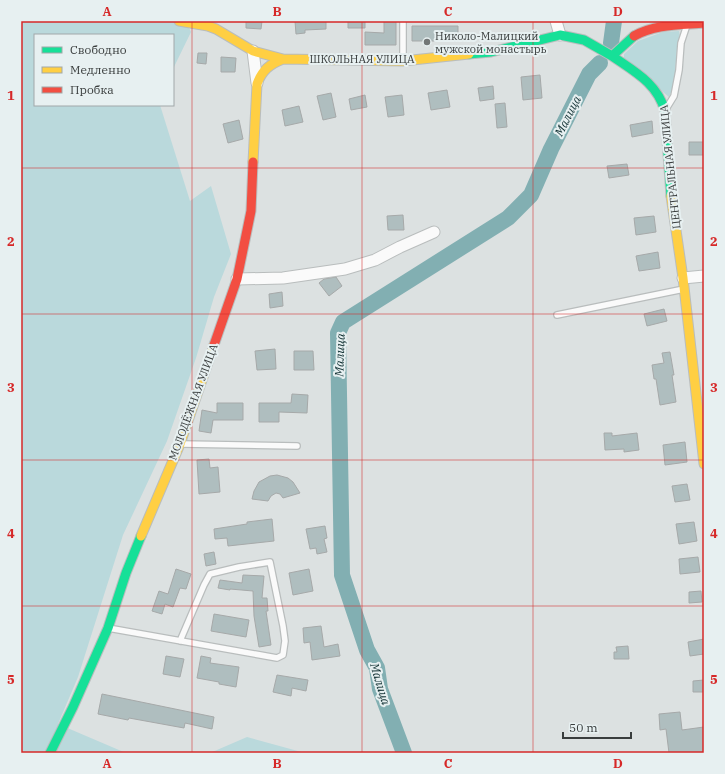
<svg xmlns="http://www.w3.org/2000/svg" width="725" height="774" viewBox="0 0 725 774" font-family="'IBM Plex Serif',serif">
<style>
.green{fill:#bad9dc}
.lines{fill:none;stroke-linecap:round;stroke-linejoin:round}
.river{stroke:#82afb2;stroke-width:16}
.building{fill:#afbebf;stroke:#a6a9a9}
.lane-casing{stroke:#b9bdbd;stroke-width:8}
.street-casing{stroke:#b9bdbd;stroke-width:13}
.fast-casing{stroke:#b9bdbd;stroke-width:11}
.slow-casing{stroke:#b9bdbd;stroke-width:11}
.jam-casing{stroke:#b9bdbd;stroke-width:11}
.lane{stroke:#fafafa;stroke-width:5.5}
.street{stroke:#fafafa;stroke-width:11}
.fast{stroke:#16e098;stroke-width:9}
.slow{stroke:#ffcf43;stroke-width:9}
.jam{stroke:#f24e42;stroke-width:9}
.grid{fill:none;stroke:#d62828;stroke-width:1;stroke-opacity:0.55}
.poi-dot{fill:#727676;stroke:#e7f0f1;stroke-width:1.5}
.labels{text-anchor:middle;stroke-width:4;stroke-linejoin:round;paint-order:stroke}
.poi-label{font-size:11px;fill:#393d3d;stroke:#e7f0f1;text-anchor:start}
.street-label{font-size:11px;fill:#393d3d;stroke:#e7f0f1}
.water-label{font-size:12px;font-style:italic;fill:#113133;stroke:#e7f0f1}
.neatline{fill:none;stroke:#d62828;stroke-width:1.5}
.grid-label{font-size:13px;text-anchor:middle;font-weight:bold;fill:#d62828}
</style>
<rect width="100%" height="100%" fill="#dce1e1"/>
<path class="green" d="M21,21H186L191,32L173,69V35H35V105H160L190,201L211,186L231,254L214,297L196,358L167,441L123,535L78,677L58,724L126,753H21Z
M679,31C681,37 678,44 677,50C675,66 676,83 669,97L624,60V54L638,41L663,32Z
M247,737L305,753H210Z"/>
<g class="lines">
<path class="river" d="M611,43L614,21
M404,753L380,689L377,668L367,650L342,575L338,333L343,322L508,218L531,195L551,149L589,74L600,63"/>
</g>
<path class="building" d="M246,21H262L261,29L246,28Z
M295,21H326V29L305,30V33L296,34Z
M348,21H365V28H348Z
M384,21H396V45H365V32L384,33Z
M412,26H458V41H412Z
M198,53H207L206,64L197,63Z
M221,57L236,58L235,72H221Z
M540,75L542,98L523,100L521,77Z
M493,86L494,99L480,101L478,88Z
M447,90L450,107L431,110L428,93Z
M331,93L336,117L323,120L317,96Z
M365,95L367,107L351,110L349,99Z
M402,95L404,115L388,117L385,97Z
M505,103L507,127L497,128L495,104Z
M299,106L303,122L285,126L282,110Z
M239,120L243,139L228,143L223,124Z
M652,121L653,133L632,137L630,125Z
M689,142H704V155H689Z
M627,164L629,175L609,178L607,166Z
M403,215L404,230H388L387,216Z
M654,216L656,232L636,235L634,218Z
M658,252L660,268L639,271L636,256Z
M336,277L342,286L329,296L319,283L324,279Z
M282,292L283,306L270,308L269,294Z
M664,309L667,321L647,326L644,314Z
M275,349L276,369L257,370L255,351Z
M294,351H313L314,370H294Z
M670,352L674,375H672L676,402L660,405L656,379H654L652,365L664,363L662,353Z
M292,394L308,395L307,413L279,412V422H259V403H291Z
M217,403H243V420H213L211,433L199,431L202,410L217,413Z
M604,433H612V436L637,433L639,450L624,452V449L605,450Z
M685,442L687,462L665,465L663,445Z
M209,459L210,468L218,467L220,492L199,494L197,460Z
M277,475L288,478L293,482L300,493L283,498L280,494L276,493L271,496L268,501L252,499L254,491L259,482L270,476Z
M687,484L690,500L675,502L672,486Z
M272,519L274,541L228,546L227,538L215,539L214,529L247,524V522Z
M694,522L697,541L679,544L676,524Z
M325,526L327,538L324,539L327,552L317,554L316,548L310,549L306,529Z
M214,552L216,564L206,566L204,554Z
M698,557L700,572L680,574L679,559Z
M176,569L191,574L186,589L180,588L173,607L165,604L162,614L152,611L159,591L168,594Z
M309,569L313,591L293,595L289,573Z
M243,575L264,576L262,598H267L268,611H266L271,645L259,647L254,616L253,591L230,589V590L218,588L220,580L242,583Z
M701,591L702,602L689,603V592Z
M214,614L249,620L246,637L211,631Z
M321,626L324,647L338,644L340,656L312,660L310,642L304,643L303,628Z
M704,639V654L690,656L688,642Z
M628,646L629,659H614V652H617L616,647Z
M166,656L184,659L180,677L163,674Z
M201,656L211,658L210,663L239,667L236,687L219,684V682L197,678Z
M277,675L308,680L306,691L292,688L291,696L273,692Z
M704,680V692H693V681Z
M102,694L214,717L212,729L185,723L184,728L129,718L128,720L98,714Z
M680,712L682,730L704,727V753H669L666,729L660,730L659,714Z"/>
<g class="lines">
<g class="lane-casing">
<path id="lane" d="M403,61V21
M666,109L674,96L679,70L681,43L687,25
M557,315L684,289
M182,444L297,446
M108,628L277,658L283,655L285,641L283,626L270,562L239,567L210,574L204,585L180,641"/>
</g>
<g class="street-casing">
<path id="street" d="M556,21L560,35
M253,51L257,83
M683,278L704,276
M237,279L283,278L345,269L375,260L400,247L434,232"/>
</g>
<g class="fast-casing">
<path id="fast" d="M469,54L491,52L560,35L584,40L612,56L634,36
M612,56C635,72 657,83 665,111L671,196
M50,753L73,707L108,628L126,573L141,536"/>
</g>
<g class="slow-casing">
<path id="slow" d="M179,21L208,26L216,29L253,51L283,59L403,61L469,54
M253,162L257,84C262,70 270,64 283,59
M671,196L683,278L704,464
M141,536L180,444L214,345"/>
</g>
<g class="jam-casing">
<path id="jam" d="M634,36C655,24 680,25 704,23
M214,345L237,279L251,211L253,162"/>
</g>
<use href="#lane" class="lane"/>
<use href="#street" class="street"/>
<use href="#fast" class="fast"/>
<use href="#slow" class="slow"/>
<use href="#jam" class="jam"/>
</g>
<path class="grid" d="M192,21V753M362,21V753M533,21V753M21,168H704M21,314H704M21,460H704M21,606H704"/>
<circle class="poi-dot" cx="427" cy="42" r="4"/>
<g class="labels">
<g class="poi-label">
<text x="435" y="40">Николо-Малицкий<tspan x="435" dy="13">мужской монастырь</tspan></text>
</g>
<g class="street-label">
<text x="362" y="63">ШКОЛЬНАЯ УЛИЦА</text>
<text transform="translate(670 167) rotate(-96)" y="4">ЦЕНТРАЛЬНАЯ УЛИЦА</text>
<text transform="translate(193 402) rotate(-70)" y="4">МОЛОДЁЖНАЯ УЛИЦА</text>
</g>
<g class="water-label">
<text transform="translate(568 116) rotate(-63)" y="4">Малица</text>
<text transform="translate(340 355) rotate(-88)" y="4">Малица</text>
<text transform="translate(380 684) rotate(73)" y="4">Малица</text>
</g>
</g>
<rect width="725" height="774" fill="none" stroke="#e7f0f1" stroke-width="44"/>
<rect x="34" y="34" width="140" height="72" fill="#e7f0f1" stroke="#a1a8a9"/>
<rect x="42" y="47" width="20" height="6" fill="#16e098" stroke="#a1a8a9"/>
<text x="70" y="54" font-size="12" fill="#393d3d">Свободно</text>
<rect x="42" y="67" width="20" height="6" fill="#ffcf43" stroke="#a1a8a9"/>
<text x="70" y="74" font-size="12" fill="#393d3d">Медленно</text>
<rect x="42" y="87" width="20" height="6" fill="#f24e42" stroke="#a1a8a9"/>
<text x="70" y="94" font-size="12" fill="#393d3d">Пробка</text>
<path d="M563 732v6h68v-6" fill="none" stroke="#393d3d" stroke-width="2"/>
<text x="569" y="732" font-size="12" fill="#393d3d" stroke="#e7f0f1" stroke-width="3" paint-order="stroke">50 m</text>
<rect x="22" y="22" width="681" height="730" class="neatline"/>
<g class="grid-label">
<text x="107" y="16">A</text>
<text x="277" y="16">B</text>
<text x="448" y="16">C</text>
<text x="618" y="16">D</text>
<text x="11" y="100">1</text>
<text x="714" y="100">1</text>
<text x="11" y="246">2</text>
<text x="714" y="246">2</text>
<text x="11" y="392">3</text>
<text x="714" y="392">3</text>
<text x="11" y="538">4</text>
<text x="714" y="538">4</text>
<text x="11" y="684">5</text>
<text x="714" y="684">5</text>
<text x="107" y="768">A</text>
<text x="277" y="768">B</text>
<text x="448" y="768">C</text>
<text x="618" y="768">D</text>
</g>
</svg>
